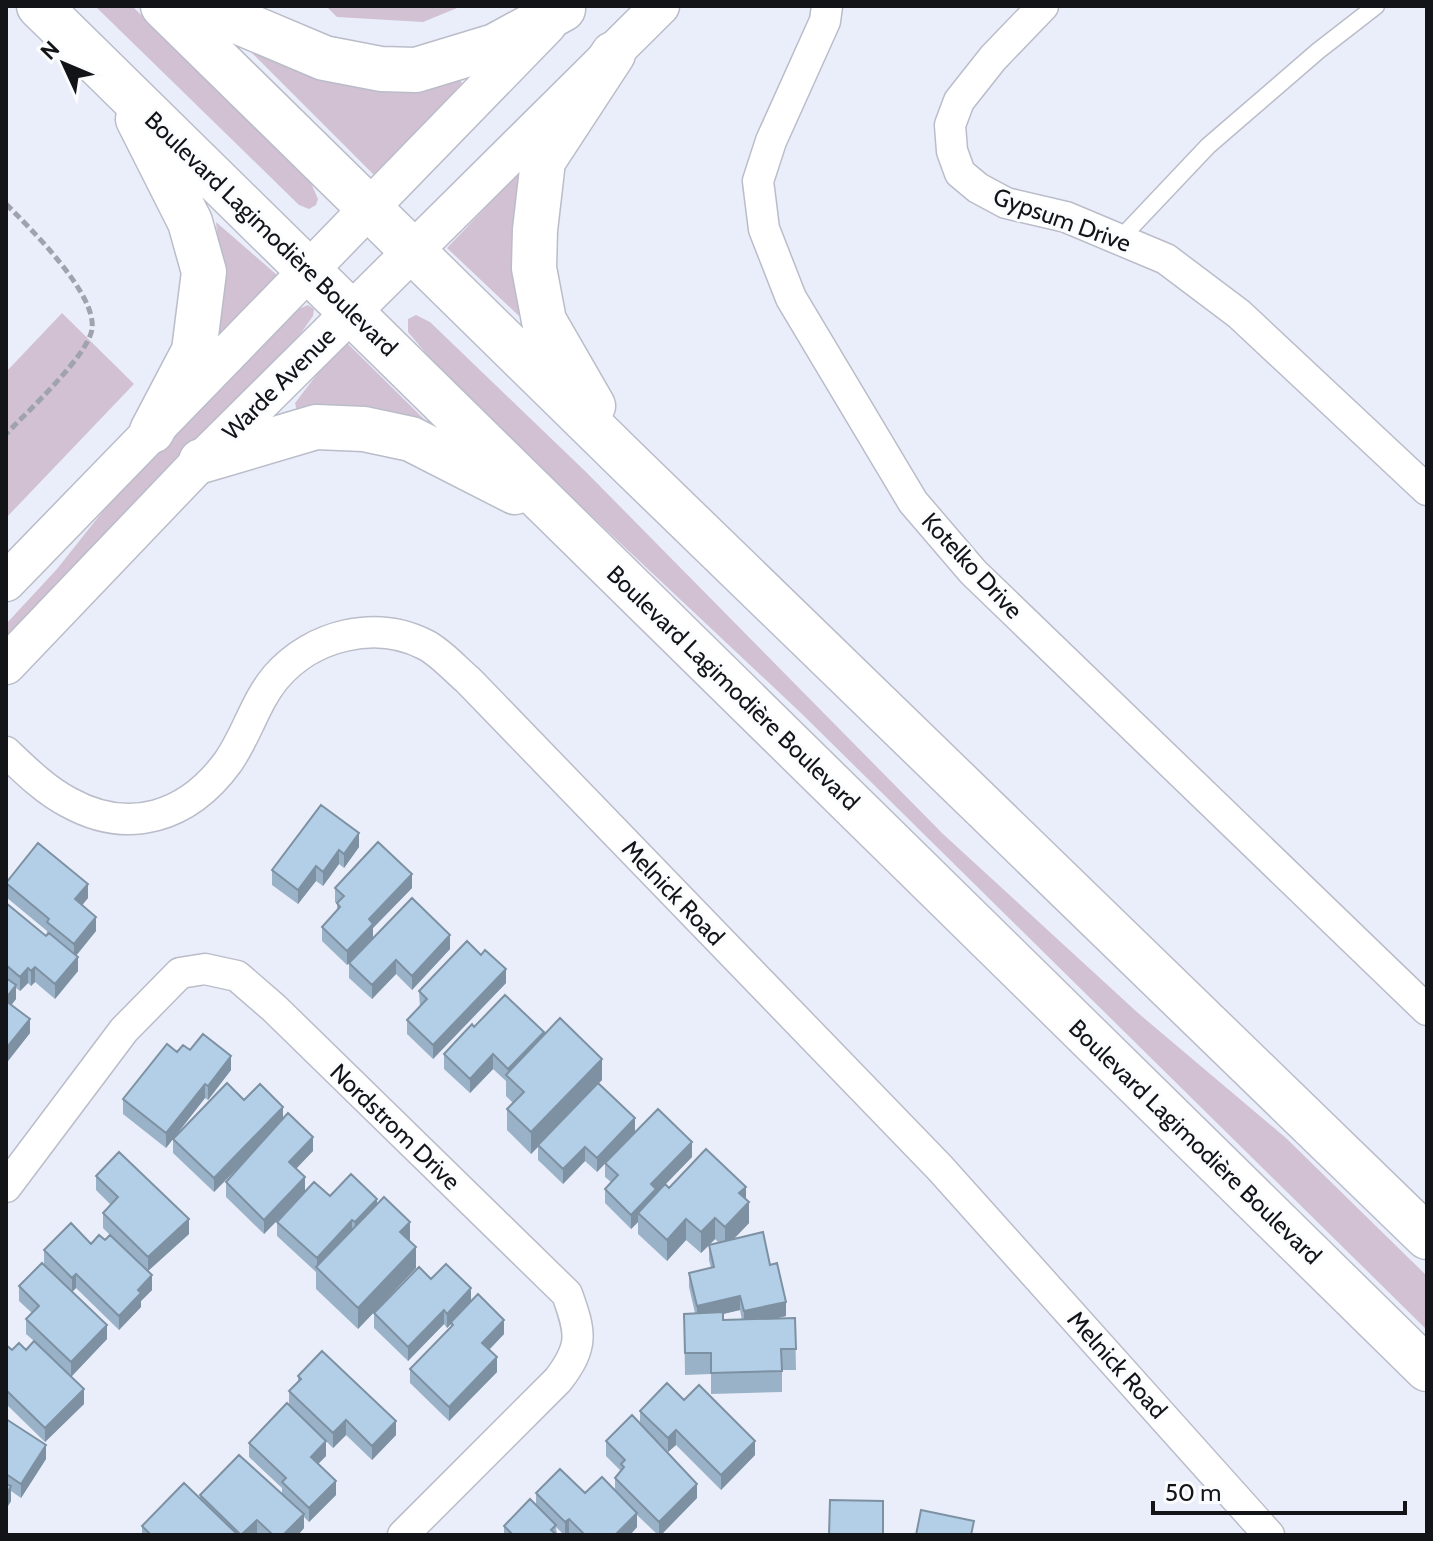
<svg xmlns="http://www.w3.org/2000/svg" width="1433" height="1541" viewBox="0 0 1433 1541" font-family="Cabin,sans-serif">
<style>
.green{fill:#d1c1d3}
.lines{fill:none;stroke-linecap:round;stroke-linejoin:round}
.service-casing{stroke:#babdc9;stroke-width:19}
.minor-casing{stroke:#babdc9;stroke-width:33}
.tertiary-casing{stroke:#babdc9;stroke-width:41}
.primary-casing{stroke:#babdc9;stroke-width:47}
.path{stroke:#a0a3ac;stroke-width:5;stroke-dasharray:8 4;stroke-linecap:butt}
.service{stroke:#fff;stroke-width:16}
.minor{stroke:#fff;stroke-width:30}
.tertiary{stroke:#fff;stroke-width:38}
.primary{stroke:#fff;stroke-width:44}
.wall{fill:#9ab2c8;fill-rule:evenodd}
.shaded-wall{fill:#7d91a2}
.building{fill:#b3cfe8;stroke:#7d91a2;stroke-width:2}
.labels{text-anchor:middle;stroke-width:6;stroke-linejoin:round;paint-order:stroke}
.street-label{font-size:24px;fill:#131418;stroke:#fbfcfe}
</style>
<rect width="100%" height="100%" fill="#eaeefa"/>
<path class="green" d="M95,6H132L297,167L311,183L318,199L316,205L309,209L299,205Z
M326,6H462L423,22L337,17Z
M243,44L460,80L462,83L384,173L373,174Z
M530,161L524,313L519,316L447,248Z
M216,222L277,275V279L214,342L222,289Z
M308,305L314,309L313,316L301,333L6,639V624L57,569L153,448L296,310Z
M62,313L134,384L6,518V372Z
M416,315L430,322L586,472L943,834L1138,1013L1286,1138L1427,1276V1330L802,714L531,459L435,364L408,332V319Z
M341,343H347L430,425L297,412L295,403Z"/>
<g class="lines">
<g class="service-casing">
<path id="service" d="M1120,239L1208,146L1318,51L1376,6"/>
</g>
<g class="minor-casing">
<path id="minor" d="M827,6L825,21L771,141L758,181L764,229L791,298L913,502L973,572L1427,1010
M1043,6L993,58L959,101L950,125L952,151L960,173L978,188L1006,203L1066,217L1166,259L1239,314L1427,490
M6,752C25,770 45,790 68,802C129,836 188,817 228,762C247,735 255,702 276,677C312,635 376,619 426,645C441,653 455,669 468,680L940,1168L1269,1535
M6,1187L124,1030L180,973L205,969L237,976L274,1008L567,1294C581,1333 584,1346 558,1380L403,1535"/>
</g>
<g class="tertiary-casing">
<path id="tertiary" d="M6,582L547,25
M6,665L201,461L660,6"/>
</g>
<g class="primary-casing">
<path id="primary" d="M39,6L1427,1369
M163,6L631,465L1427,1237
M201,6L324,58L381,69L416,70L495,46L563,9
M138,119L190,222L204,272L194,351L152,431
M593,406L544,321L534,268L535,230L543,161L613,54
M201,461L316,427L364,429L411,439L515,492"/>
</g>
<path class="path" d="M6,204C30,228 97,294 92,329C88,356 26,413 6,434"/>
<use href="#service" class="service"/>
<use href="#minor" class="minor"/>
<use href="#tertiary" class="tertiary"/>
<use href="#primary" class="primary"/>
</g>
<path class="wall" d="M321,805L359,847L344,868L339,864L323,886L316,881L298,904L272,885V870Z
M6,881L88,898L82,905L96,931L76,956L78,971L55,999L35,982L31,986L28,983L20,991L16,988V999L11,1005L30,1033L8,1061L6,1059V903L46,936L47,931L6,897Z
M335,888H412L373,928V938L450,949L412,990L396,974L372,999L349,978V963L361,951L347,965L322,941V927L337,911V904L335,902Z
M506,983L433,1059L407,1034V1020L420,1007L419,991Z
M474,1027L544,1034L602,1080L598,1083L635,1133L692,1157L656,1193L669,1188L746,1199L749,1223L733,1240L770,1265L786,1316L774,1319L795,1318L796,1370H782V1392L711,1394V1374L685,1375L684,1314L695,1313L689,1287V1273L711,1268L709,1260V1245L719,1243L715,1239L701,1253L686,1240L667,1261L638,1234V1222L631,1229L605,1203V1189L611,1182L605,1177V1163L597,1172L585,1161L563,1184L538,1160V1147L531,1154L507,1130V1109L513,1103L506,1096V1081L493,1069L470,1093L444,1069V1054ZM740,1310L742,1320H723V1314Z
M190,1050L231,1070L208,1100L205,1098L166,1148L123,1114V1099L177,1052Z
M244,1100L283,1118L313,1151L296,1169L305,1191L377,1205L410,1242L416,1268L358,1329L316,1289V1272L277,1236V1222L300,1197L264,1234L226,1197V1182L249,1157L214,1192L173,1153V1139Z
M96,1176L189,1234L148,1271L152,1290L141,1301V1307L119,1330L76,1288L72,1292L107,1339L71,1377L84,1404L45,1442L6,1404V1345L12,1350H26L34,1341L26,1334V1319L32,1313L19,1301V1286L44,1264V1250L91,1244L105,1240L110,1235L103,1228V1213L111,1205L96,1190Z
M431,1279L471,1301L504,1334L489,1350L497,1372L449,1421L410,1383V1369L451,1327V1324L447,1328L444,1324L408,1361L374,1328V1313Z
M298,1376L396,1435L372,1460L346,1435L333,1448L300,1416L326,1456L318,1464L336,1495L309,1522L304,1517V1528L298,1535H142V1526L200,1498V1495L282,1494V1488L249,1457V1443L289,1405V1391L298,1381Z
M684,1400L755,1455L721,1490L676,1445L668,1452L653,1437L697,1498L661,1535H658L637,1515V1527L630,1535H571L569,1533L567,1535H564L556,1527L557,1535H504V1526L536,1506V1493H585L615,1490V1478L621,1471L606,1456V1441L640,1424V1411Z
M6,1419L46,1459L21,1498L11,1491V1501L6,1509Z"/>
<path class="shaded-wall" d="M359,833V847L344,868V854Z
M339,850V864L323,886V872Z
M316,866V881L298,904V890Z
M412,874V888L373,928V938L347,965V951L369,919Z
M88,884V898L75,914V899Z
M96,917V931L74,958V944Z
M450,935V949L412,990V976Z
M78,957V971L55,999V984Z
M396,960V974L372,999V985Z
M35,967V982L31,986V971Z
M28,968V983L20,991V977Z
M506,969V983L433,1059V1045Z
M16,985V999L6,1012V998Z
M30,1019V1033L8,1061V1046Z
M544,1032V1046L508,1077V1069Z
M493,1054V1069L470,1093V1079Z
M231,1056V1070L208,1100V1086Z
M602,1059V1080L531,1154V1132Z
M205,1084V1098L166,1148V1133Z
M283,1107V1121L214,1192V1178Z
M635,1118V1133L597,1172V1158Z
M313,1137V1151L289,1176V1162Z
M692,1142V1157L638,1213V1222L631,1229V1215L651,1184Z
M585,1147V1161L563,1184V1169Z
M305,1177V1192L264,1234V1220Z
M746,1187V1205L749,1202V1223L725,1248V1227L739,1193Z
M377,1199V1213L355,1237V1222Z
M715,1218V1239L701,1253V1232Z
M189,1219V1234L148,1271V1257Z
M686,1219V1240L667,1261V1240Z
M352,1220V1234L317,1268V1258Z
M410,1222V1243L400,1232Z
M416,1247V1268L358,1329V1308Z
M76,1274V1288L72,1292V1278Z
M152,1275V1290L141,1301V1307L119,1330V1316L138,1290Z
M471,1288V1303L451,1322V1324L447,1328V1314Z
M740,1296V1310L697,1320V1306Z
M786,1302V1316L744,1326V1311Z
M444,1310V1324L408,1361V1347Z
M504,1320V1334L482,1357V1343Z
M107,1325V1339L71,1377V1362Z
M497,1357V1372L449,1421V1407Z
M84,1389V1404L45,1442V1428Z
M346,1420V1435L333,1448V1433Z
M396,1421V1435L372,1460V1446Z
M676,1430V1445L668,1452V1438Z
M326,1441V1456L311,1471V1457Z
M755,1441V1455L721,1490V1475Z
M46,1445V1459L21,1498V1484Z
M336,1481V1495L309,1522V1508Z
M697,1484V1498L661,1535H659V1522Z
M11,1486V1501L6,1509V1495Z
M637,1513V1527L630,1535H615Z
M304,1514V1528L298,1535H283Z
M569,1519V1533L565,1535V1522Z
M257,1520V1534L242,1535Z"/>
<path class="building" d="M321,805L359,833L344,854L339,850L323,872L316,866L298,890L272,870Z
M378,842L412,874L369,919L373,924L347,951L322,927L340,907L337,903L344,896L335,888Z
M38,843L88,884L75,899L96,917L74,944L47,922L49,919L6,883Z
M412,898L450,935L412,976L396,960L372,985L349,963Z
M6,903L46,936L49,933L78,957L55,984L35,967L31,971L28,968L20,977L6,965Z
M467,941L481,955L485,950L506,969L433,1045L407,1020L427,999L419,991Z
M6,978L16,985L6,998Z
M505,995L544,1032L508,1069L493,1054L470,1079L444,1054L472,1024L474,1027Z
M6,1001L30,1019L8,1046L6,1045Z
M560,1018L602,1059L531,1132L507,1109L524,1092L506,1075Z
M203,1034L231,1056L208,1086L205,1084L166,1133L123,1099L167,1044L177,1052L183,1045L190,1050Z
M227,1083L244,1100L260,1084L283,1107L214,1178L173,1139Z
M598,1083L635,1118L597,1158L585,1147L563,1169L538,1145Z
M658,1109L692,1142L651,1184L656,1189L631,1215L605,1189L618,1175L605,1163Z
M288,1113L313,1137L289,1162L305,1177L264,1220L226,1182Z
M706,1149L746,1187L739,1193L749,1202L725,1227L715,1218L701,1232L686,1219L667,1240L638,1213L665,1184L669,1188Z
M119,1152L189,1219L148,1257L103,1213L118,1197L96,1176Z
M351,1174L377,1199L355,1222L352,1220L317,1258L277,1222L314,1182L330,1196Z
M384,1197L410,1222L400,1232L416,1247L358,1308L316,1267Z
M71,1223L91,1244L99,1235L105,1240L110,1235L152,1275L138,1290L141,1293L119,1316L76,1274L72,1278L44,1250Z
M763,1232L770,1265L777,1263L786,1302L744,1311L740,1296L697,1306L689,1273L714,1267L709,1245Z
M42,1263L107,1325L71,1362L26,1319L39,1306L19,1286Z
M446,1264L471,1288L447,1314L444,1310L408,1347L374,1313L419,1267L431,1279Z
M478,1294L504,1320L482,1343L497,1357L449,1407L410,1369L453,1325L451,1322Z
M723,1312V1320L795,1318L796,1349H781L782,1371L711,1373V1353H685L684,1314Z
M34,1341L84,1389L45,1428L6,1390V1345L12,1350L19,1343L26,1350Z
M322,1351L396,1421L372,1446L346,1420L333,1433L289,1391L301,1379L298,1376Z
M667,1383L684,1400L699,1385L755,1441L721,1475L676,1430L668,1438L640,1411Z
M287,1403L326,1441L311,1457L336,1481L309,1508L282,1482L286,1478L249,1443Z
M632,1415L697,1484L659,1522L615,1478L624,1467L621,1464L625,1460L606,1441Z
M6,1419L46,1445L21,1484L6,1474Z
M239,1455L304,1514L283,1535H273L257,1520L241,1535L200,1495Z
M560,1469L585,1493L602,1477L637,1513L615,1535H585L569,1519L565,1522L536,1493Z
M184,1483L238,1535H151L142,1526Z
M6,1484L11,1486L6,1495Z
M530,1499L556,1525L551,1530L557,1535H513L504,1526Z
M830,1500L883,1501V1535H829Z
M921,1510L974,1521L971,1535H916Z"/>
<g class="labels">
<g class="street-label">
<text transform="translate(1062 220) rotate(20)" y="8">Gypsum Drive</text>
<text transform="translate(271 234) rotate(44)" y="8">Boulevard Lagimodière Boulevard</text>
<text transform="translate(279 384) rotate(-45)" y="8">Warde Avenue</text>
<text transform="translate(972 566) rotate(47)" y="8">Kotelko Drive</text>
<text transform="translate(733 688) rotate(44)" y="8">Boulevard Lagimodière Boulevard</text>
<text transform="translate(673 893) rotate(46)" y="8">Melnick Road</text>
<text transform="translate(395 1127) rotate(44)" y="8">Nordstrom Drive</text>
<text transform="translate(1195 1142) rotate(44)" y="8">Boulevard Lagimodière Boulevard</text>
<text transform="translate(1117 1365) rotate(48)" y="8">Melnick Road</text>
</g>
</g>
<rect width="1433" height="1541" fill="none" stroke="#131418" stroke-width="16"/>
<g transform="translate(64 64) rotate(314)" stroke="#fbfcfe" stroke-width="6" paint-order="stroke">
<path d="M0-6L14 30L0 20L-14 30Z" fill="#131418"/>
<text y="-12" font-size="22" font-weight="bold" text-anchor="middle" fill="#131418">N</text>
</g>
<path d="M1153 1501v12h252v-12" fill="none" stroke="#131418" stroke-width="4"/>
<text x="1165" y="1501" font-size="24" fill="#131418" stroke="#fbfcfe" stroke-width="6" paint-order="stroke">50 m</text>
</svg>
